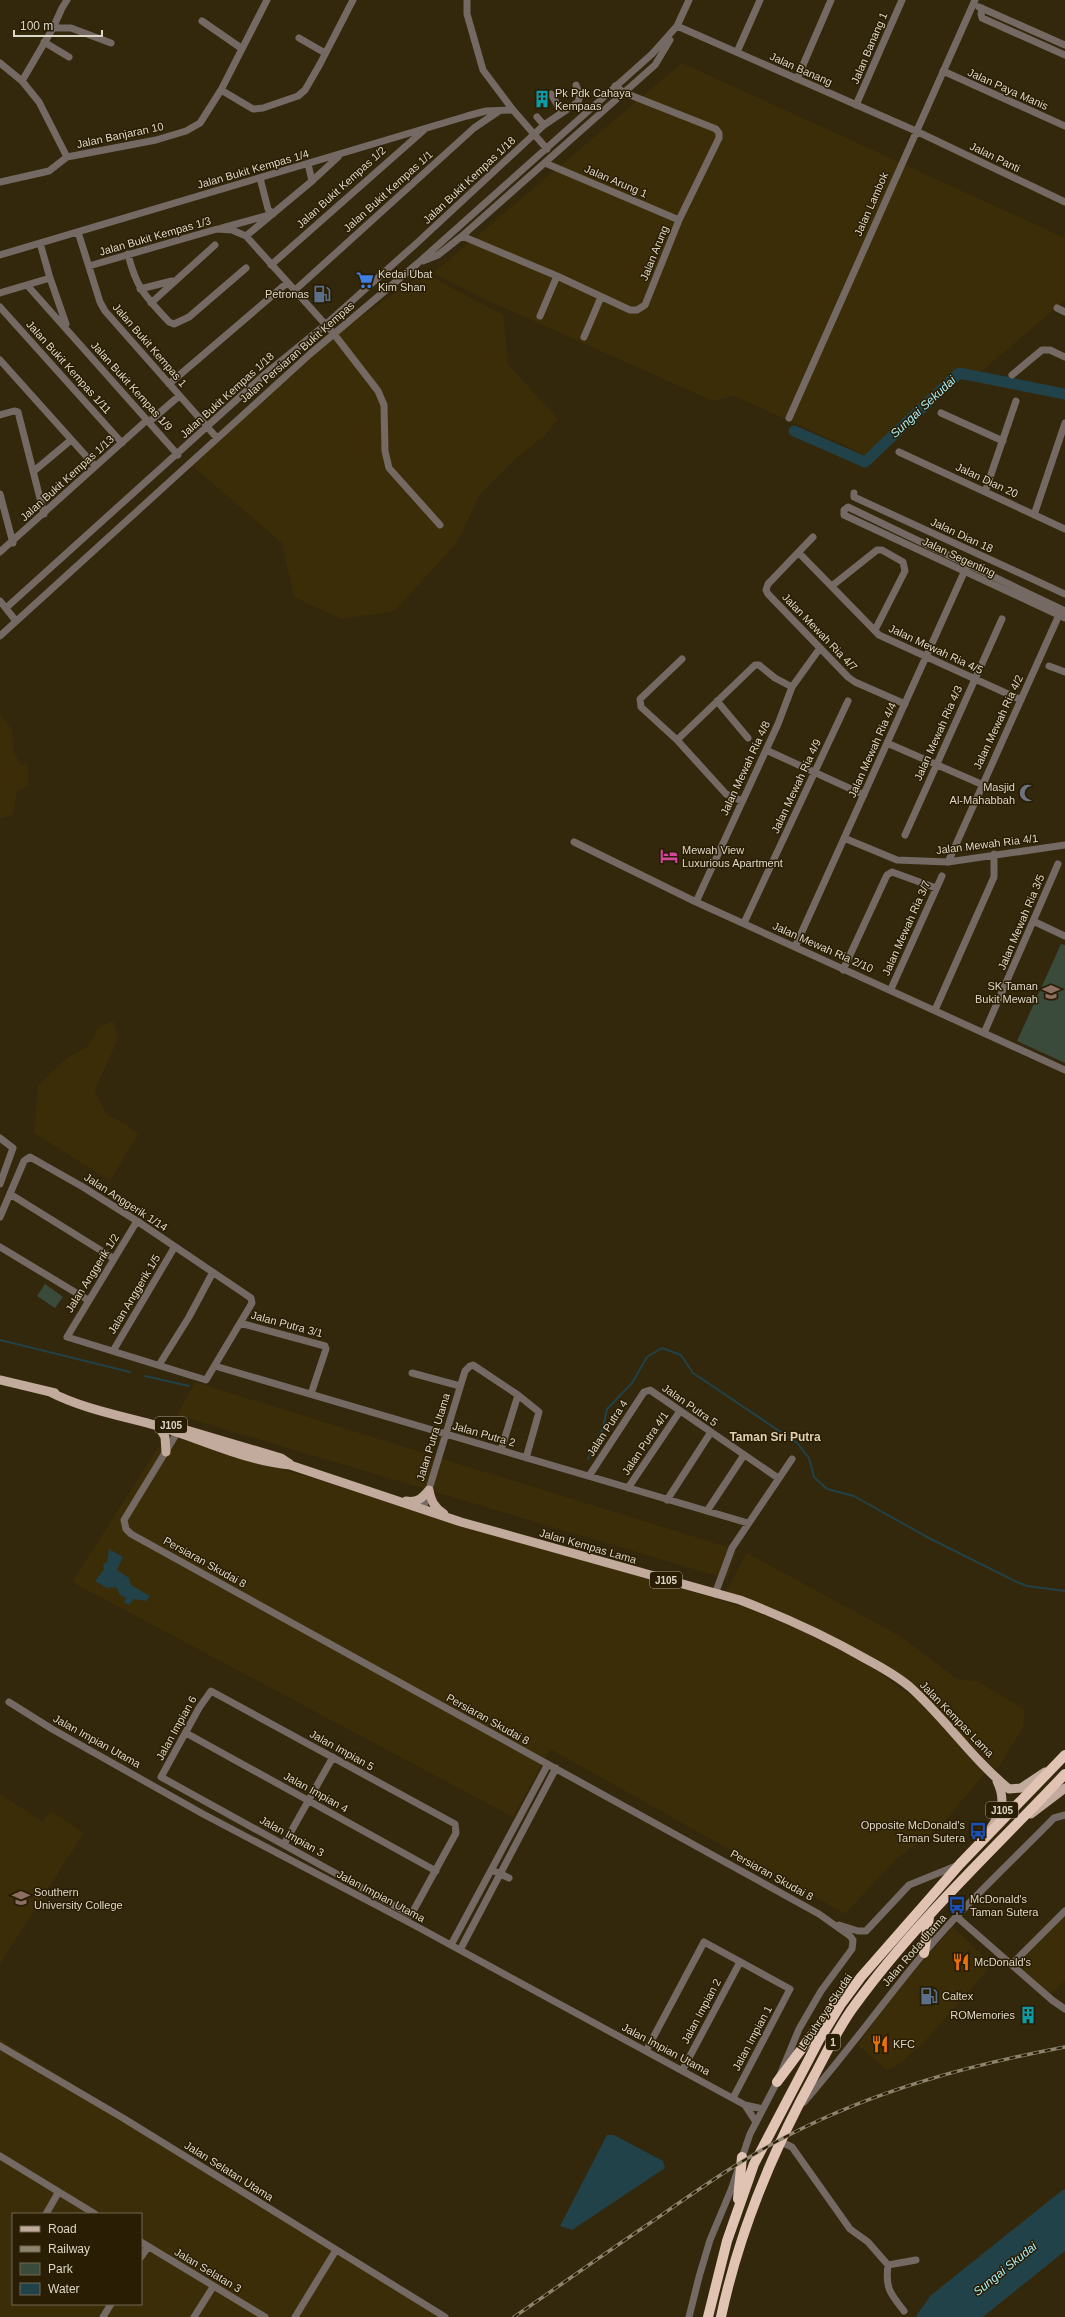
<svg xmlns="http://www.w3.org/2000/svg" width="1065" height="2317" viewBox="0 0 1065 2317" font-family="Arial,sans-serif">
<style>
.built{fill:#3c2d09;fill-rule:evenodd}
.green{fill:#3b4b3b}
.water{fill:#214248}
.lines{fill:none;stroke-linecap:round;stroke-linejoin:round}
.stream{stroke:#214248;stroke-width:2}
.river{stroke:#214248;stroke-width:11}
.minor{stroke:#756963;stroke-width:7}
.major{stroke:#c2aa9c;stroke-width:9}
.highway{stroke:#e0c3b2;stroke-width:10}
.rail-casing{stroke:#8d846f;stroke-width:3.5}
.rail{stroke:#291d03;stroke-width:2;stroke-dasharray:6;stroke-linecap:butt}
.labels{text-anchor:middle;stroke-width:3;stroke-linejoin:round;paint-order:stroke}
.shield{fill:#291d03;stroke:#a89f8c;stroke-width:1}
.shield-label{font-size:10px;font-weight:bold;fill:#ded7c7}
.street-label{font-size:11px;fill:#ded7c7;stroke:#291d03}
.poi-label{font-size:11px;fill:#ded7c7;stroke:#291d03;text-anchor:start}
.water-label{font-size:12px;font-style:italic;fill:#a6ebf8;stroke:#291d03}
.neighbourhood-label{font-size:12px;font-weight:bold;fill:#e0d1b2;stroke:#291d03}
</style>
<rect width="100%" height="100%" fill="#33270c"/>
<path class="built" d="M682,63L1065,238V300L981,372L960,368L866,455L734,396L713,401L489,301L433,273Z
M424,273L503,315L508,364L558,419L544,436L513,461L479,496L457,543L394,611L341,619L294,597L282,543L190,464L334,335Z
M0,714L12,730L14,752L21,765L28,764V786L17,791L13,815L0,818Z
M113,1021L118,1039L95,1090L106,1114L125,1124L138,1134L110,1181L34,1133L38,1085L67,1058L88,1046L98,1028Z
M195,1382L737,1550L727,1579L177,1415Z
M165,1437L184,1440L743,1607L791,1626L861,1660L926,1706L985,1773L940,1827L896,1859L845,1914L550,1749L513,1817L72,1582Z
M747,1553L900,1636L957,1679L977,1681L1025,1710L1023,1728L997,1770L934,1709L877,1660L724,1595Z
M0,1794L43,1822L51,1811L84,1833L0,1964Z
M1065,1916V1980L1050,1995L1017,1965Z
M953,1927L992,1965L926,2040L901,2063L887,2070L858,2045L893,1995Z
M0,2039L124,2115L438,2317H0ZM13,2214H141V2304H13Z"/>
<path class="green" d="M1061,944L1065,945V1063L1017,1041Z
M45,1284L63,1297L55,1308L37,1296Z"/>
<path class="water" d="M109,1549L123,1557L117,1570L129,1578L131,1585L150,1596L146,1601L134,1599L129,1605L124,1602L126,1598L119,1594L118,1589L114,1587L107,1588L95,1581L104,1569L103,1564L107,1562Z
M607,2135H614L663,2161L665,2168L572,2230L560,2226Z
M1065,2195V2244L974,2317H922L935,2299Z"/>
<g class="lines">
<path class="stream" d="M0,1340L130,1372
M145,1376L189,1386
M588,1459L603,1428L607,1409L632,1383L647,1357L662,1348L681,1355L693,1373L797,1443L809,1458L814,1477L827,1489L854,1496L925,1536L1019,1583L1027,1586L1065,1591"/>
<path class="river" d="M794,431L865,462L959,373L1065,394
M922,2317L935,2299L1065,2195
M974,2317L1065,2244"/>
<path class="minor" d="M467,0V14L483,70L513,110L547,149
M979,7L1065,45
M982,8L981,14L982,18L1065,55
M202,21L241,48
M677,26L916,131L1065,202
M53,28H71L111,43
M299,38L325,53
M44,42L69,57
M737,52L760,0
M0,63L22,81L39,102L67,157
M943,71L1065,126
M797,79L831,0
M22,81L53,28L62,8L67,0
M221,90L253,109L263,108L298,96L305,90L320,64L353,0
M551,94L562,113
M856,105L902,0
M544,125L578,102L580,96L576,85
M545,163L679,220
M308,164L312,181
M0,182L49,171L67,157L156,140L186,131L200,123L221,90L267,0
M222,228L273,214L268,209L260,178
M78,232L100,302L105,311L217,438
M246,236L312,181L338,157
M462,236L557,276L630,310H637L645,305L679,220L719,138V133L716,129L625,93L615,86
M40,243L50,278L66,324
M128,254C136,288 146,297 169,322L174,324L189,317L246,268
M0,255L467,116L486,111L513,110
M423,261L438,255L462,236L655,65L670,40
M271,265L424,130
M89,266L217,229L232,230L246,236L334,334L378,391L384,405L385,451L389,468L440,525
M27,285L178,455
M140,289L172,281
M294,291L474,128L499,111
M0,293L50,278
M151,303L215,245
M0,307L122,443
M1057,308L1065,312
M540,316L557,276
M584,337L601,297
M0,360L95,466
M1012,375L1042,350H1050L1065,357
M169,384L287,283
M941,413L1003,441
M0,415L14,411L18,412L44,514
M789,418L975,0
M149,422L179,396
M899,452L1065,529
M34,471L71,440
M985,492L1016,401
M854,493V497L1065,594
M0,494L13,543
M1034,515L1065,423
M813,537L768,584L766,590L768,594L848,677L855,682L905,704
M0,552L147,420
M799,553L879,635L1021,700
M833,585L877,550H882L903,562L905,571L875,630
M0,601L16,621
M6,608L264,375L325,325L418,242L544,125L537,117
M1065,611L848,507L844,510V515L1065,618
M0,636L310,354L418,263L652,54L677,26L689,0
M682,659L640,699L641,707L677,740L726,794L742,801
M1049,666L1065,672
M717,701L748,738
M677,740L755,665H759L775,678L792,687
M887,743L981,784
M766,750L864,795
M905,835L1002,619
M844,838L897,860L948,862L1065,845
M574,842L696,902L1065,1070
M948,862L1059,615
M696,902L778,724L792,687L820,648
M1033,921L1065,936
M744,923L848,701
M795,947L966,568
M843,970L887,875L892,872L936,888
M891,989L942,876
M935,1010L994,877V854
M984,1033L1058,864
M0,1138L13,1148L0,1184
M10,1194L113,1258
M0,1217L24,1161L30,1157L83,1187L137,1221L251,1298L252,1303L206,1380L67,1337L137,1221
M0,1247L88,1300
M240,1323L325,1346L326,1349L311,1394
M113,1351L174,1248
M159,1365L189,1317L213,1272
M215,1366L748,1523
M412,1373L460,1386
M180,1428L124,1520L126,1529L131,1534L819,1914L850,1936L853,1940L852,1949L821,1991L799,2029L777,2082L750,2134L731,2190L710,2240L699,2277L689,2317
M501,1450L518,1395
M589,1476L644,1392L650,1390L778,1478
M628,1488L680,1411
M667,1500L711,1432
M423,1509L465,1371L470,1366L473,1365L518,1395L539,1412L526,1458
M707,1511L744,1455
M715,1594L732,1548L792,1459
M211,1691L455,1824L456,1833L411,1915L161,1777L199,1708Z
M9,1702L52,1729L203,1814L414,1925L745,2105L763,2109
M186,1733L436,1871
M284,1844L333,1757
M492,1870L509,1878
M957,1917L1052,2000L1065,2009
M839,1925L858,1931H866L909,1885L956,1866
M451,1945L548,1764
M460,1950L556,1768
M1012,1964L1065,1911
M0,2046L123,2118L445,2317
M646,2051L704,1942L790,1989L733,2098
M682,2071L740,1962
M804,2102C846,2054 883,2002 924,1953C964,1905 1011,1862 1054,1818L1065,1815
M745,2105L756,2122
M779,2141L792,2147L850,2229L868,2242L888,2265L916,2260
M0,2156L95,2214
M46,2214L58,2193
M141,2242L265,2317
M141,2257L148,2247
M888,2265C885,2288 890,2293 904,2311
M103,2317L111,2304
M194,2317L213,2287
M295,2317L336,2250"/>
<path class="major" d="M0,1380L55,1393
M50,1392C83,1409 122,1416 158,1426C201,1439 245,1461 290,1465L461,1522L740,1600C784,1617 826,1636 866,1659C881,1667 897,1676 910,1687C945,1718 972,1759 1009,1789L1021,1788L1045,1772
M159,1427L165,1437L166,1452
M183,1429L281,1458L290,1464
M429,1490C431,1501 434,1507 444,1514
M406,1501C418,1503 422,1498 429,1490
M1031,1814L1065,1788
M991,1828C1002,1811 1006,1800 997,1781"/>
<path class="highway" d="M924,1953L929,1917
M777,2082L841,1996
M738,2199L742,2157
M708,2317L727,2241L754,2164L819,2040L841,2004L861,1977L960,1864L1065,1755
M721,2317C739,2232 772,2152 814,2076C827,2052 839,2026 855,2005C916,1921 994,1849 1065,1774"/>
<g class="rail-casing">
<path id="rail" d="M514,2317C559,2286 604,2254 650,2223C695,2192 740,2160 789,2135C876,2090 970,2065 1065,2047"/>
</g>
<use href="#rail" class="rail"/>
</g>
<defs>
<g id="building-bare" transform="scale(1.38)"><path d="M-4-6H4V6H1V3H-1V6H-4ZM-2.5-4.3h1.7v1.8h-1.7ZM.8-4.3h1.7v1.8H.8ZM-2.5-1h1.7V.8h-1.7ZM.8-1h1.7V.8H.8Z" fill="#0f9aa8" stroke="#291d03" stroke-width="2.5" paint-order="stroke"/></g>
<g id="supermarket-bare" transform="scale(1.38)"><path d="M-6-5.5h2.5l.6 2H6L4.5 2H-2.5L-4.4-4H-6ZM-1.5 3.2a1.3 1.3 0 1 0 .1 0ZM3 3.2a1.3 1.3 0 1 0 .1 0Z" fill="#3f7fe0" stroke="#291d03" stroke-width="2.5" paint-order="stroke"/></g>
<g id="fuel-bare" transform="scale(1.38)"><path d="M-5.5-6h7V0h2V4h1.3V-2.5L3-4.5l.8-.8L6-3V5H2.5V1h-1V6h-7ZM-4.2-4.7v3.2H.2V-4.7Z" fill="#5c6f8a" stroke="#291d03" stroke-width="2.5" paint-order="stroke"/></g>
<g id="mosque-bare" transform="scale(1.38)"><path d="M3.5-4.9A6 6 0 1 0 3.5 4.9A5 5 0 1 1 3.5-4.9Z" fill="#6b7280" stroke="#291d03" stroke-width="2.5" paint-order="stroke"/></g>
<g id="hotel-bare" transform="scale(1.38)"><path d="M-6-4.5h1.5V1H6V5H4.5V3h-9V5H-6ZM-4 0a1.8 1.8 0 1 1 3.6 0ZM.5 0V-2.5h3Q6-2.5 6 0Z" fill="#d1479c" stroke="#291d03" stroke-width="2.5" paint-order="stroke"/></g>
<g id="school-bare" transform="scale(1.38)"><path d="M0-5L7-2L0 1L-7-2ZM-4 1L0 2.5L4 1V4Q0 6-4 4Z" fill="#8d6e63" stroke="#291d03" stroke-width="2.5" paint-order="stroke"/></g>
<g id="bus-bare" transform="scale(1.38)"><path d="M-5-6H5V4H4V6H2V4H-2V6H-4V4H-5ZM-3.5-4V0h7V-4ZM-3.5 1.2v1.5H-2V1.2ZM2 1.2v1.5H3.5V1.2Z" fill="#1a4fb4" stroke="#291d03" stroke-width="2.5" paint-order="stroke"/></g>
<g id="university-bare" transform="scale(1.38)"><path d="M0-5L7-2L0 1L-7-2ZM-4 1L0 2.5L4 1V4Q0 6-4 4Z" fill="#8d6e63" stroke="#291d03" stroke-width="2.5" paint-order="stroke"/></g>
<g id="restaurant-bare" transform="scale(1.38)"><path d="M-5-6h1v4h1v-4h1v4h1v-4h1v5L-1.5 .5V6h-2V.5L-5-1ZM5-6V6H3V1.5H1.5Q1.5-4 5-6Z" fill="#e8710a" stroke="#291d03" stroke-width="2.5" paint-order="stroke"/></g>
</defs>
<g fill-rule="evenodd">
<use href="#building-bare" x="542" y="99"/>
<use href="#supermarket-bare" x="365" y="280"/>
<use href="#fuel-bare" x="322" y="294"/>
<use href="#mosque-bare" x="1028" y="793"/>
<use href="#hotel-bare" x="669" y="856"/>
<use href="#school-bare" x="1051" y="992"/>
<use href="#bus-bare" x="978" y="1831"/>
<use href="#university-bare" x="21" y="1898"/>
<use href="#bus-bare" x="957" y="1905"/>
<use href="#restaurant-bare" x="961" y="1962"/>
<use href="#fuel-bare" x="929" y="1996"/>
<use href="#building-bare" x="1028" y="2015"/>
<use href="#restaurant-bare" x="880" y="2044"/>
</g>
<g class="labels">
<g class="shield">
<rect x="155" y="1417" width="32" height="16" rx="3"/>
<rect x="650" y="1572" width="32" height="16" rx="3"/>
<rect x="986" y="1802" width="32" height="16" rx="3"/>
<rect x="826" y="2034" width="14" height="16" rx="3"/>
</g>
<g class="shield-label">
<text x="171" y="1429">J105</text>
<text x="666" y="1584">J105</text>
<text x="1002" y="1814">J105</text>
<text x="833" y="2046">1</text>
</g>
<g class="street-label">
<text transform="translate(869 48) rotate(-67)" y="4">Jalan Banang 1</text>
<text transform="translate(801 69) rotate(24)" y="4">Jalan Banang</text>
<text transform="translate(1008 89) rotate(24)" y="4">Jalan Paya Manis</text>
<text transform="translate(120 135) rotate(-12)" y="4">Jalan Banjaran 10</text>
<text transform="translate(995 157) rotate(26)" y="4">Jalan Panti</text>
<text transform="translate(253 169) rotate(-16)" y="4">Jalan Bukit Kempas 1/4</text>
<text transform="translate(469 180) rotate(-43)" y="4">Jalan Bukit Kempas 1/18</text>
<text transform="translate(616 181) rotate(23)" y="4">Jalan Arung 1</text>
<text transform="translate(341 187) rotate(-42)" y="4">Jalan Bukit Kempas 1/2</text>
<text transform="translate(388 191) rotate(-42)" y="4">Jalan Bukit Kempas 1/1</text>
<text transform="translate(871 204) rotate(-66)" y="4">Jalan Lambok</text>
<text transform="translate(155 236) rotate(-16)" y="4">Jalan Bukit Kempas 1/3</text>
<text transform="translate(654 253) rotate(-68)" y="4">Jalan Arung</text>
<text transform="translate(150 345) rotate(49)" y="4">Jalan Bukit Kempas 1</text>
<text transform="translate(297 352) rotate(-41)" y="4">Jalan Persiaran Bukit Kempas</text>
<text transform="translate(69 367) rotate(48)" y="4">Jalan Bukit Kempas 1/11</text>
<text transform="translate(132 386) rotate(48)" y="4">Jalan Bukit Kempas 1/9</text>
<text transform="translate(227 395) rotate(-42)" y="4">Jalan Bukit Kempas 1/18</text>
<text transform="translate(67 478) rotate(-42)" y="4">Jalan Bukit Kempas 1/13</text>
<text transform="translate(987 480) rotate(25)" y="4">Jalan Dian 20</text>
<text transform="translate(962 535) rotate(25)" y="4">Jalan Dian 18</text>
<text transform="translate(959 557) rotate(25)" y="4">Jalan Segenting</text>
<text transform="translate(820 632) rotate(46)" y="4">Jalan Mewah Ria 4/7</text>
<text transform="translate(936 649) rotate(25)" y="4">Jalan Mewah Ria 4/5</text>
<text transform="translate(998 722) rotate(-65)" y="4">Jalan Mewah Ria 4/2</text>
<text transform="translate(938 733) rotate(-66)" y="4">Jalan Mewah Ria 4/3</text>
<text transform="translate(872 750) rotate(-66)" y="4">Jalan Mewah Ria 4/4</text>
<text transform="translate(745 768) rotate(-65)" y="4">Jalan Mewah Ria 4/8</text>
<text transform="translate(796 786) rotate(-65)" y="4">Jalan Mewah Ria 4/9</text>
<text transform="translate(987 844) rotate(-7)" y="4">Jalan Mewah Ria 4/1</text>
<text transform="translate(1021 922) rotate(-67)" y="4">Jalan Mewah Ria 3/5</text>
<text transform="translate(906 928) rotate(-66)" y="4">Jalan Mewah Ria 3/7</text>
<text transform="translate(823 947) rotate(24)" y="4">Jalan Mewah Ria 2/10</text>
<text transform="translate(126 1202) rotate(33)" y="4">Jalan Anggerik 1/14</text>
<text transform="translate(92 1273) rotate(-58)" y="4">Jalan Anggerik 1/2</text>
<text transform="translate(134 1294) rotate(-59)" y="4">Jalan Anggerik 1/5</text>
<text transform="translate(287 1324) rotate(15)" y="4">Jalan Putra 3/1</text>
<text transform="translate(690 1405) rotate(35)" y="4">Jalan Putra 5</text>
<text transform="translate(607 1428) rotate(-57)" y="4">Jalan Putra 4</text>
<text transform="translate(484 1434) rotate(16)" y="4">Jalan Putra 2</text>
<text transform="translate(433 1437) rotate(-73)" y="4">Jalan Putra Utama</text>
<text transform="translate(645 1443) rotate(-56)" y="4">Jalan Putra 4/1</text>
<text transform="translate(588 1546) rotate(16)" y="4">Jalan Kempas Lama</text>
<text transform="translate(205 1562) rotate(29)" y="4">Persiaran Skudai 8</text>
<text transform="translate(488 1719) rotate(29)" y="4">Persiaran Skudai 8</text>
<text transform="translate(957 1719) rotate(46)" y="4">Jalan Kempas Lama</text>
<text transform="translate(176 1728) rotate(-61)" y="4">Jalan Impian 6</text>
<text transform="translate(97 1741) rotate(29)" y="4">Jalan Impian Utama</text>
<text transform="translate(342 1750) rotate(29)" y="4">Jalan Impian 5</text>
<text transform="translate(316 1792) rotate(29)" y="4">Jalan Impian 4</text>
<text transform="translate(292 1836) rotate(29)" y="4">Jalan Impian 3</text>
<text transform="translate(772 1875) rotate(29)" y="4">Persiaran Skudai 8</text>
<text transform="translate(381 1896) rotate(28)" y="4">Jalan Impian Utama</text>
<text transform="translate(914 1950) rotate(-49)" y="4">Jalan Roda Utama</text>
<text transform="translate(701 2011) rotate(-62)" y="4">Jalan Impian 2</text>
<text transform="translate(825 2012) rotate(-57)" y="4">Lebuhraya Skudai</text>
<text transform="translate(752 2038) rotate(-62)" y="4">Jalan Impian 1</text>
<text transform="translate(666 2049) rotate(28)" y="4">Jalan Impian Utama</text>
<text transform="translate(229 2171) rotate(32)" y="4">Jalan Selatan Utama</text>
<text transform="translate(208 2270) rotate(31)" y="4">Jalan Selatan 3</text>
</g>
<g class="poi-label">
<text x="555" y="97">Pk Pdk Cahaya<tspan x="555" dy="13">Kempaas</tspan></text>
<text x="378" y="278">Kedai Ubat<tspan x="378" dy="13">Kim Shan</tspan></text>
<text x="309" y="298" text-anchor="end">Petronas</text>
<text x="1015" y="791" text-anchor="end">Masjid<tspan x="1015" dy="13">Al-Mahabbah</tspan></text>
<text x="682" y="854">Mewah View<tspan x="682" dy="13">Luxurious Apartment</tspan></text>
<text x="1038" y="990" text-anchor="end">SK Taman<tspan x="1038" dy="13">Bukit Mewah</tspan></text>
<text x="965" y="1829" text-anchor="end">Opposite McDonald's<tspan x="965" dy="13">Taman Sutera</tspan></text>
<text x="34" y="1896">Southern<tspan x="34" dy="13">University College</tspan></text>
<text x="970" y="1903">McDonald's<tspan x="970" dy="13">Taman Sutera</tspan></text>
<text x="974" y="1966">McDonald's</text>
<text x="942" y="2000">Caltex</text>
<text x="1015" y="2019" text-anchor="end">ROMemories</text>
<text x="893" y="2048">KFC</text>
</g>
<g class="water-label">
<text transform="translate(923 407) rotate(-43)" y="4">Sungai Sekudai</text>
<text transform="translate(1005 2269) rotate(-39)" y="4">Sungai Skudai</text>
</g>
<g class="neighbourhood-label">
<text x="775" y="1441">Taman Sri Putra</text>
</g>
</g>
<rect x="12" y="2213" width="130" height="92" fill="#291d03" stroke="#716751"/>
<rect x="20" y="2226" width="20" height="6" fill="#c2aa9c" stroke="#716751"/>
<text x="48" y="2233" font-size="12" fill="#ded7c7">Road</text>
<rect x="20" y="2246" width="20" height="6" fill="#8d846f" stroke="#716751"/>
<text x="48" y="2253" font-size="12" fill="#ded7c7">Railway</text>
<rect x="20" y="2263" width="20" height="12" fill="#3b4b3b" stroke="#716751"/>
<text x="48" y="2273" font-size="12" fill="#ded7c7">Park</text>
<rect x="20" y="2283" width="20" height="12" fill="#214248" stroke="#716751"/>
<text x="48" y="2293" font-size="12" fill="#ded7c7">Water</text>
<path d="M14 30v6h88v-6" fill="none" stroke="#ded7c7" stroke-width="2"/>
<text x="20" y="30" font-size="12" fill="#ded7c7" stroke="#291d03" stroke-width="3" paint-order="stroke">100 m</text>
</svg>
